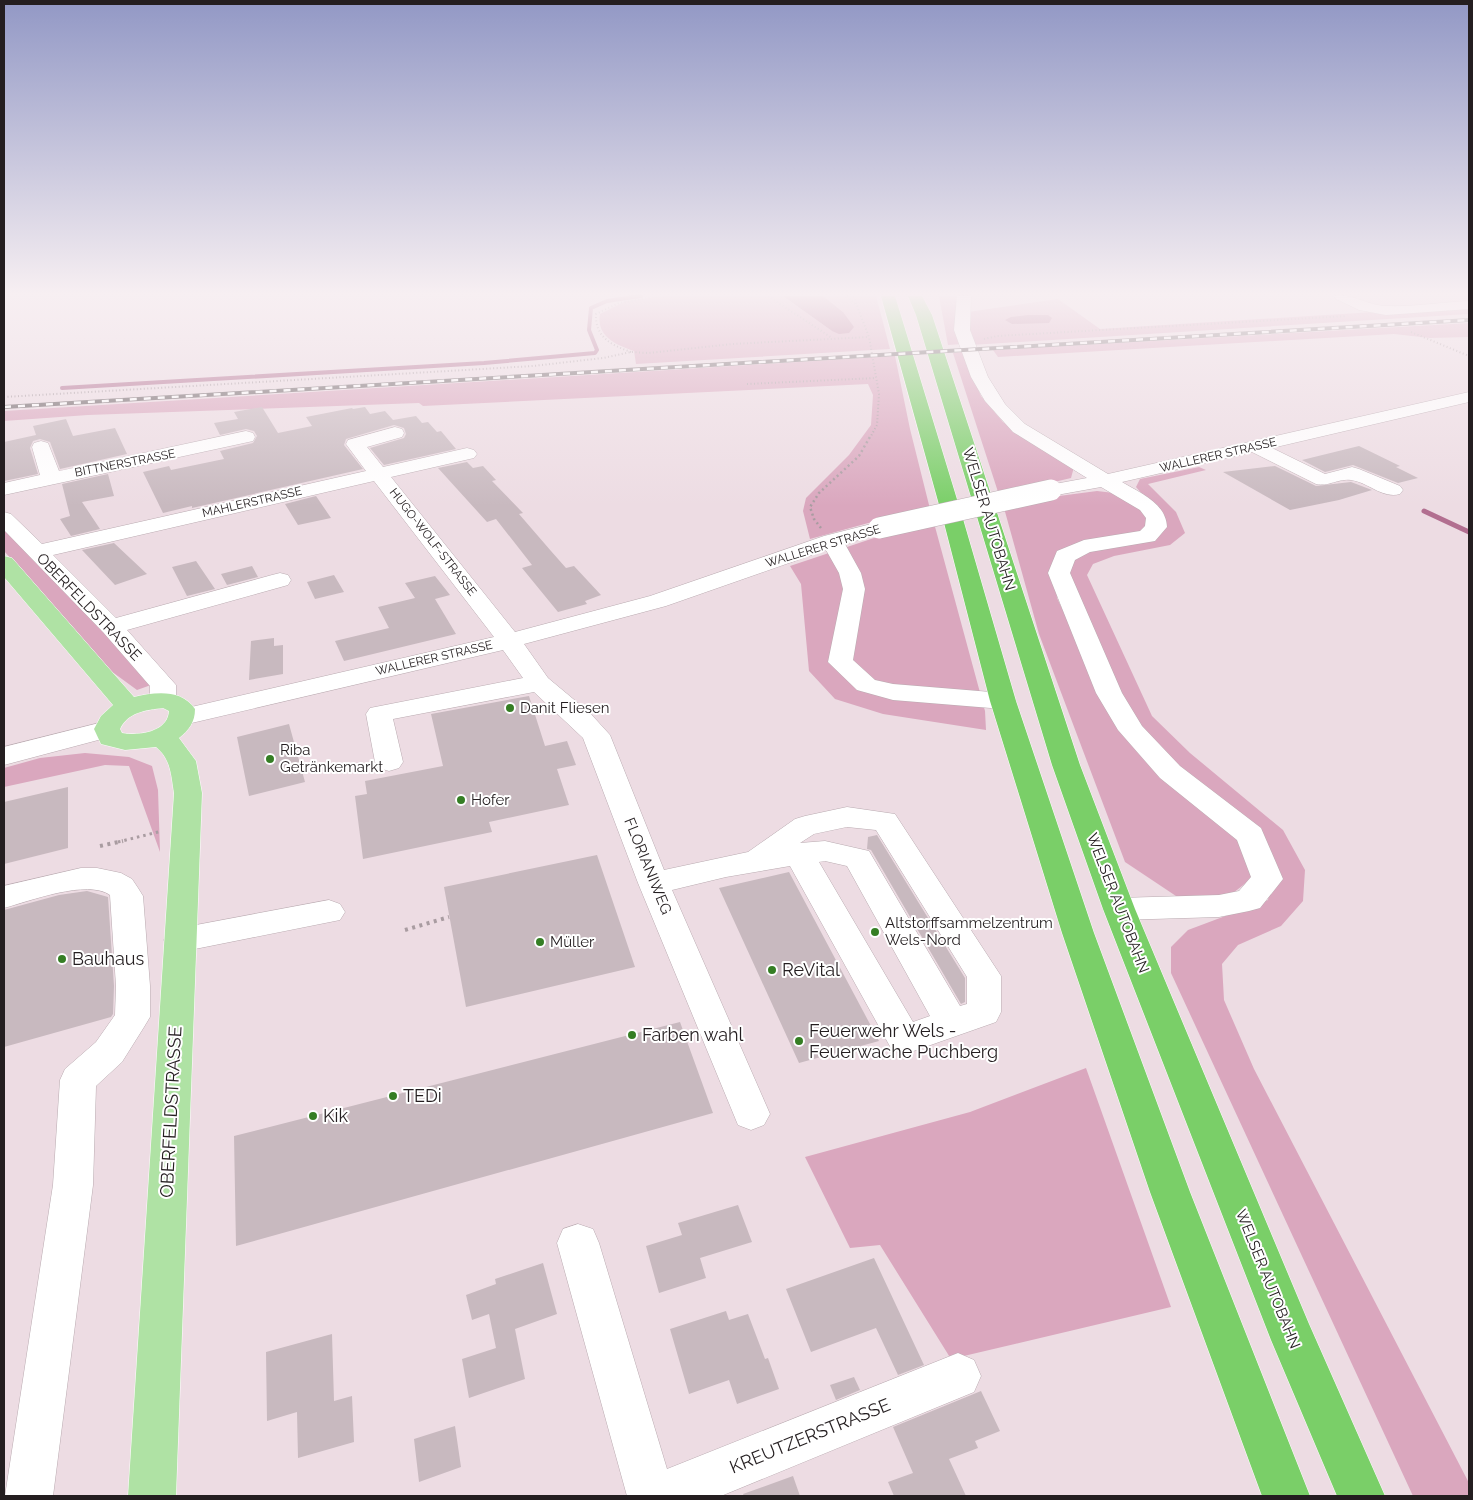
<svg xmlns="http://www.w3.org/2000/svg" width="1473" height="1500" viewBox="0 0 1473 1500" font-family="Raleway,sans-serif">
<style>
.green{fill:#daa7be}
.water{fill:#b26f90}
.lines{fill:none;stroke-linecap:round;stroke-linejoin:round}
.stream-far1{stroke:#b26f90;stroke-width:4}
.stream{stroke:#b26f90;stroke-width:5}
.building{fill:#c8b9bf}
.minor-casing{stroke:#baabb1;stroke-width:1}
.major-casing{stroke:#fff;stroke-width:1}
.highway-casing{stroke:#fff;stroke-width:1}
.path-far3{stroke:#a99ca1;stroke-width:2;stroke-dasharray:1 2.5;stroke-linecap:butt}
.path-far2{stroke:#a99ca1;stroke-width:2.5;stroke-dasharray:2 3;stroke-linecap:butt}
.path-far1{stroke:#a99ca1;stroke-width:3;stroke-dasharray:2.5 4;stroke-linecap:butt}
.path{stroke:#a99ca1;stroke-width:4;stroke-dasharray:3 4.5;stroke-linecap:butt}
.minor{fill:#fff;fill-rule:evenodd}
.major{fill:#afe2a4;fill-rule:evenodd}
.highway{fill:#7acf68;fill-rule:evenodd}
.rail-casing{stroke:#6d6366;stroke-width:4}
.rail{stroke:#fff;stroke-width:2.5;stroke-dasharray:7;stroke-linecap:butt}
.minor-bridge-casing{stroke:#baabb1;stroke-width:22;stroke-linecap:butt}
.minor-bridge{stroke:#fff;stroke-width:21}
.poi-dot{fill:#357e24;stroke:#fff;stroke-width:2}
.labels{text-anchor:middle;stroke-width:4;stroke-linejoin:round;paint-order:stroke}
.far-street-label{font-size:12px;fill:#241e20;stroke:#fff}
.street-label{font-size:15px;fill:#241e20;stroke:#fff}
.poi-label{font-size:15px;fill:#241e20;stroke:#fff;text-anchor:start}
.near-poi-label{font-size:18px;fill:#241e20;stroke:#fff;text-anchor:start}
.near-street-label{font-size:18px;fill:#241e20;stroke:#fff}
</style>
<rect width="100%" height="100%" fill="#eddce3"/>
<path class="green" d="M665,296H783L832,331L843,312L823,296H876L890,349L636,364L634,351C616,345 596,336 600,314L626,301Z
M939,296H957L955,321L962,344L948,345Z
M1058,299L1100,329L1469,306V314L970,345L968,312Z
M1469,323V337L1430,338L1394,334L998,357L993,350Z
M962,352L981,396L1003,422L1074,467L1071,478L999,495L953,353Z
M895,356L910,429L930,509L872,522L810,539L803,511L806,498L849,455L871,425L873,395L868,384L423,406L419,403L88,415L4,421V411Z
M1199,467L1206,470L1148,484L1176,512L1185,533L1170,545L1114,556L1093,564L1087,575L1152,716L1190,753L1283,830L1305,870L1303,901L1281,926L1238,945L1222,964L1224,1000L1254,1069L1469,1483V1496H1413L1171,973V947L1188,930L1268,900L1273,867L1130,721L1067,567L1082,551L1142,542L1163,518L1136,487L1140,479Z
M1097,491L1114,493L1142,505L1151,520L1140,535L1054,560L1057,598L1118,725L1243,839L1256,875L1228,897L1179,898L1125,862L1039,634L1004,508L1059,496Z
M934,523L985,711L986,730L883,714L835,699L809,671L801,584L790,566L886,534Z
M4,528L64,582L151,685L137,690L111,671L4,551Z
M85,753L129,757L152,766L158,790L160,852L129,766L105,765L4,787V768L40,758Z
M1086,1068L1171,1307L951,1359L880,1245L850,1248L805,1157L970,1112Z"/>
<path class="water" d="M783,296H823L843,312L854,327L849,333L839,334L832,331Z
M1028,315H1048L1052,318L1049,323L1012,324L1005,320L1011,317Z"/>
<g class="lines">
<path class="stream-far1" d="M62,388L484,363L595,353L597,350L589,330L591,308L607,301L641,296"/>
<path class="stream" d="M1424,511L1469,532"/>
</g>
<path class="building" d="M262,407L278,433L312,426L306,417L352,408L353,409L365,407L370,414L385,411L393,420L416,416L422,423L428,422L437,432L441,431L456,449L384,465L370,448L404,438L406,434L404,428L394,425L346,439L344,445L363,469L192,508V506L163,513L143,472L169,466L171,470L224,459L220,451L253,443L257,436L254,431L246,429L220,435L214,423L238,419L234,412Z
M66,419L73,436L115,428L127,454L60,469L50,442L40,439L33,441L30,448L38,474L4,481V442L36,435L33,426Z
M1359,446L1400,466L1396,467L1418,478L1398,483L1353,465L1325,472L1302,460Z
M467,462L473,468L483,466L496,480L492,481L523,513L519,514L551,551L566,568L574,566L601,595L585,601L587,604L558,612L522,568L532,565L496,519L487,522L438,468Z
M1275,466L1316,486L1351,482L1372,490L1339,500L1290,510L1223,472Z
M108,474L114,496L82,502L100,529L71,536L60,519L70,516L62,484Z
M316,496L331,518L298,525L285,504Z
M114,543L147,574L115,585L82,550Z
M196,561L215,589L187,596L172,567Z
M252,566L258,577L227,585L221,574Z
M334,575L344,592L315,599L307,582Z
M435,576L450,595L435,599L456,634L344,661L335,641L389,628L378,607L415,598L405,583Z
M274,638V646L283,645V674L249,680L251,641Z
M529,696L545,746L567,741L576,765L557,769L569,805L489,822L492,832L363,859L355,796L367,794L365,781L443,766L431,714Z
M289,724L305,782L249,796L237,737Z
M68,787V848L4,864V802Z
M877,835L965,978V1002L961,1004L871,850L867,849L868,837Z
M597,855L635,967L466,1007L444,887Z
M789,872L879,1041L799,1063L719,888Z
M87,891L108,897L114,986L113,1014L111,1017L4,1047V910L59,895Z
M680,1022L713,1113L236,1246L234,1136Z
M738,1205L752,1242L700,1258L706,1278L659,1293L646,1246L682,1235L678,1223Z
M874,1258L924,1365L898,1375L876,1328L811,1352L786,1289Z
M543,1263L557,1314L515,1329L525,1379L469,1398L462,1359L496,1348L489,1314L472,1320L466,1295L496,1284L495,1279Z
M726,1311L729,1320L748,1314L765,1359L768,1358L779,1389L737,1404L729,1380L689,1394L670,1329Z
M332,1334L334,1401L352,1396L354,1442L298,1458L297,1412L267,1421L266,1352Z
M854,1377L860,1390L836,1400L830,1385Z
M981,1391L1000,1431L975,1441L978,1448L949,1459L966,1496H894L888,1482L913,1473L893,1427Z
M455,1426L461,1467L419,1482L414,1439Z
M793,1476L800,1496H744L743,1494Z"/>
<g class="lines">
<g class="minor-casing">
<path id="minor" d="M957,296H971L970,330L988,377L1005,404L1025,424L1108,474L1469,392V402L1272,448L1325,474L1352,467L1359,469L1400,486L1403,490L1400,494C1382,499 1368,482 1351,480C1339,478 1328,487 1316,484L1252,452L1122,482C1140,493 1166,503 1167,527L1155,541L1090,552L1075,560L1070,573L1122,693L1142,726L1180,766L1261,828L1283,879L1260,908L1249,911L1219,917L1119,920L1108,917L1103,909L1108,901L1119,898L1219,895L1239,891L1251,877L1237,840L1160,778L1118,730L1096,693L1048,573L1057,551L1084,540L1140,531L1145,526L1146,518L1140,510L1101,487L1051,496L1044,494L1041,490L1044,486L1087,478L1013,432L985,401L971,377L954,330Z
M1334,296C1354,293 1367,306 1387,306C1414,307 1442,302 1469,301V309L1386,315L1359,310L1336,299Z
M395,427L402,429L404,433L402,437L367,447L383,467L467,448L474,450L477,454L474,458L391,477L515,632L650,596L824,536L879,522L886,524L890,528L886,532L845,544L861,573L865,589L853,660L875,680L893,684L1003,693L1012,695L1016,701L1012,707L1003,709L893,700L857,690L828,662L843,589L839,573L826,550L666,606L524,644L548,678L590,713L610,735L664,870L748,852L795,819L805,816L847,807L895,814L1001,976V1012L996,1022L905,1054L892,1050L790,866L726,877L672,890L770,1114L764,1125L751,1130L738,1125L638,883L583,738L534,692L393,719L403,762L399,768L389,771L379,768L375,762L366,714L370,708L523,678L503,650L183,725L174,723L170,717L174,711L494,637L374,481L53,555L116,618L272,575L280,573L288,575L291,580L288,585L127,630L176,685V700L172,706L163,708L154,706L150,700V686L103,632L4,530V512L11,514L42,544L366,471L346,444L348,440ZM847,827L876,830L967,977V1004L960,1006L869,851L825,841L800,843L814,834ZM825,861L847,866L930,1016L913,1022L819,862Z
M246,431L253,433L255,437L253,441L4,495V483L40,475L32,447L34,443L41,441L48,443L59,471Z
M107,721L117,723L120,729L117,735L4,765V747Z
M81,868H97L121,873L132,879L138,888L143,896L150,986V1017L144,1027L122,1062L96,1086L93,1185L53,1496H5L53,1185L60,1080L65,1069L96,1042L115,1015L116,986L110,895C87,879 30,901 4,908V886Z
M329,900L340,904L345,912L340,920L180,952L168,949L164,940L168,931L180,928Z
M578,1224L593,1229L599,1243L667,1469L958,1353L974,1360L981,1376L974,1392L721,1496H627L557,1243L563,1229Z"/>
</g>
<g class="major-casing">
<path id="major" d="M4,556L12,558L134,697C156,692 181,689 195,709C195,722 189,730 179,738L196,761L202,793L176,1496H128L174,793C171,775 171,759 156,747L125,750L101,744L94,729L101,716L113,705L4,577ZM163,708L169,711C168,732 139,736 122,733L120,729C128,712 146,710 163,708Z"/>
</g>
<g class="highway-casing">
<path id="highway" d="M881,296H895L963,519L1016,701L1094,933L1190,1192L1310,1496H1262L1150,1192L1062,933L990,701L943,519Z
M908,296H922L932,315L1080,765L1135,909L1309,1324L1385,1496H1337L1271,1340L1103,909L1052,765L916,315Z"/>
</g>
<path class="path-far3" d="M768,296L832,338
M847,296L857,306L869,337L879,394L877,425L871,436
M854,296L857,306
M1411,332L1469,356
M984,339L997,336L1347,316
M631,352C611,345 595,337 596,314L619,303L659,296
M747,384L876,378
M4,397L533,366L603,358L631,352L649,353L732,344L869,337"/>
<path class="path-far2" d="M821,528L814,519L810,507L819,493L859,456L871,435"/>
<path class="path-far1" d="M118,842L162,831"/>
<path class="path" d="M100,846L123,841
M405,930L449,917"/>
<use href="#minor" class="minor"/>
<use href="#major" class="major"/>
<use href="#highway" class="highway"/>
<g class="rail-casing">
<path id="rail" d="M4,407L1469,320"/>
</g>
<use href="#rail" class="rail"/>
<g class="minor-bridge-casing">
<path id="minor-bridge" d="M879,528L1051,490"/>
</g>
<use href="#minor-bridge" class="minor-bridge"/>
</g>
<linearGradient id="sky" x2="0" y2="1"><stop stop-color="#9298c5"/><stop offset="0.58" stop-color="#f7eff2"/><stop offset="1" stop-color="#f7eff2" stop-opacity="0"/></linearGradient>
<rect width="1473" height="506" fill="url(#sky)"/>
<g class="poi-dot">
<circle cx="510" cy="708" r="5"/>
<circle cx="270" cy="759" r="5"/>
<circle cx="461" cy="800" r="5"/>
<circle cx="875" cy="932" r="5"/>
<circle cx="540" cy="942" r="5"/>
<circle cx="62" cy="959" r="5"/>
<circle cx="772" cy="970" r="5"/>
<circle cx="632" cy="1035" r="5"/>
<circle cx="799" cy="1041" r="5"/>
<circle cx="393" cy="1096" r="5"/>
<circle cx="313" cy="1116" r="5"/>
</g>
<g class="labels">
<g class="far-street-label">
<text transform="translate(1218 455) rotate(-13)" y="4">WALLERER STRASSE</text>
<text transform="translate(125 463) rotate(-11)" y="4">BITTNERSTRASSE</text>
<text transform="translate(252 502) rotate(-13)" y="4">MAHLERSTRASSE</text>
<text transform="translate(433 542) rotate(52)" y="4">HUGO-WOLF-STRASSE</text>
<text transform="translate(823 546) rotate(-17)" y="4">WALLERER STRASSE</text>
<text transform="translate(434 658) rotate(-13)" y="4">WALLERER STRASSE</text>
</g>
<g class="street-label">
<text transform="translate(989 519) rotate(73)" y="5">WELSER AUTOBAHN</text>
<text transform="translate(89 607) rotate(46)" y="5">OBERFELDSTRASSE</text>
<text transform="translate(648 866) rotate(68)" y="5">FLORIANIWEG</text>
<text transform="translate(1118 903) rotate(69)" y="5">WELSER AUTOBAHN</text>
<text transform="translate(1268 1279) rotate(68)" y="5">WELSER AUTOBAHN</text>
</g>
<g class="poi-label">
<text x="520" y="713">Danit Fliesen</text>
<text x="280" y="755">Riba<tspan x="280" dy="17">Getränkemarkt</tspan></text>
<text x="471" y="805">Hofer</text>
<text x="885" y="928">Altstorffsammelzentrum<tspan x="885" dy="17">Wels-Nord</tspan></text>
<text x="550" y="947">Müller</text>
</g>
<g class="near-poi-label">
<text x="72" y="965">Bauhaus</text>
<text x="782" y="976">ReVital</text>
<text x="809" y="1037">Feuerwehr Wels -<tspan x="809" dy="21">Feuerwache Puchberg</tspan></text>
<text x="642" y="1041">Farben wahl</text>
<text x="403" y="1102">TEDi</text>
<text x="323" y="1122">Kik</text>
</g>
<g class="near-street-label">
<text transform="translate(171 1112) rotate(-87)" y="6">OBERFELDSTRASSE</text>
<text transform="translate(810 1436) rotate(-22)" y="6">KREUTZERSTRASSE</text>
</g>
</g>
<rect width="1473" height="1500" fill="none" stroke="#241e20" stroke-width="10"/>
</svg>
